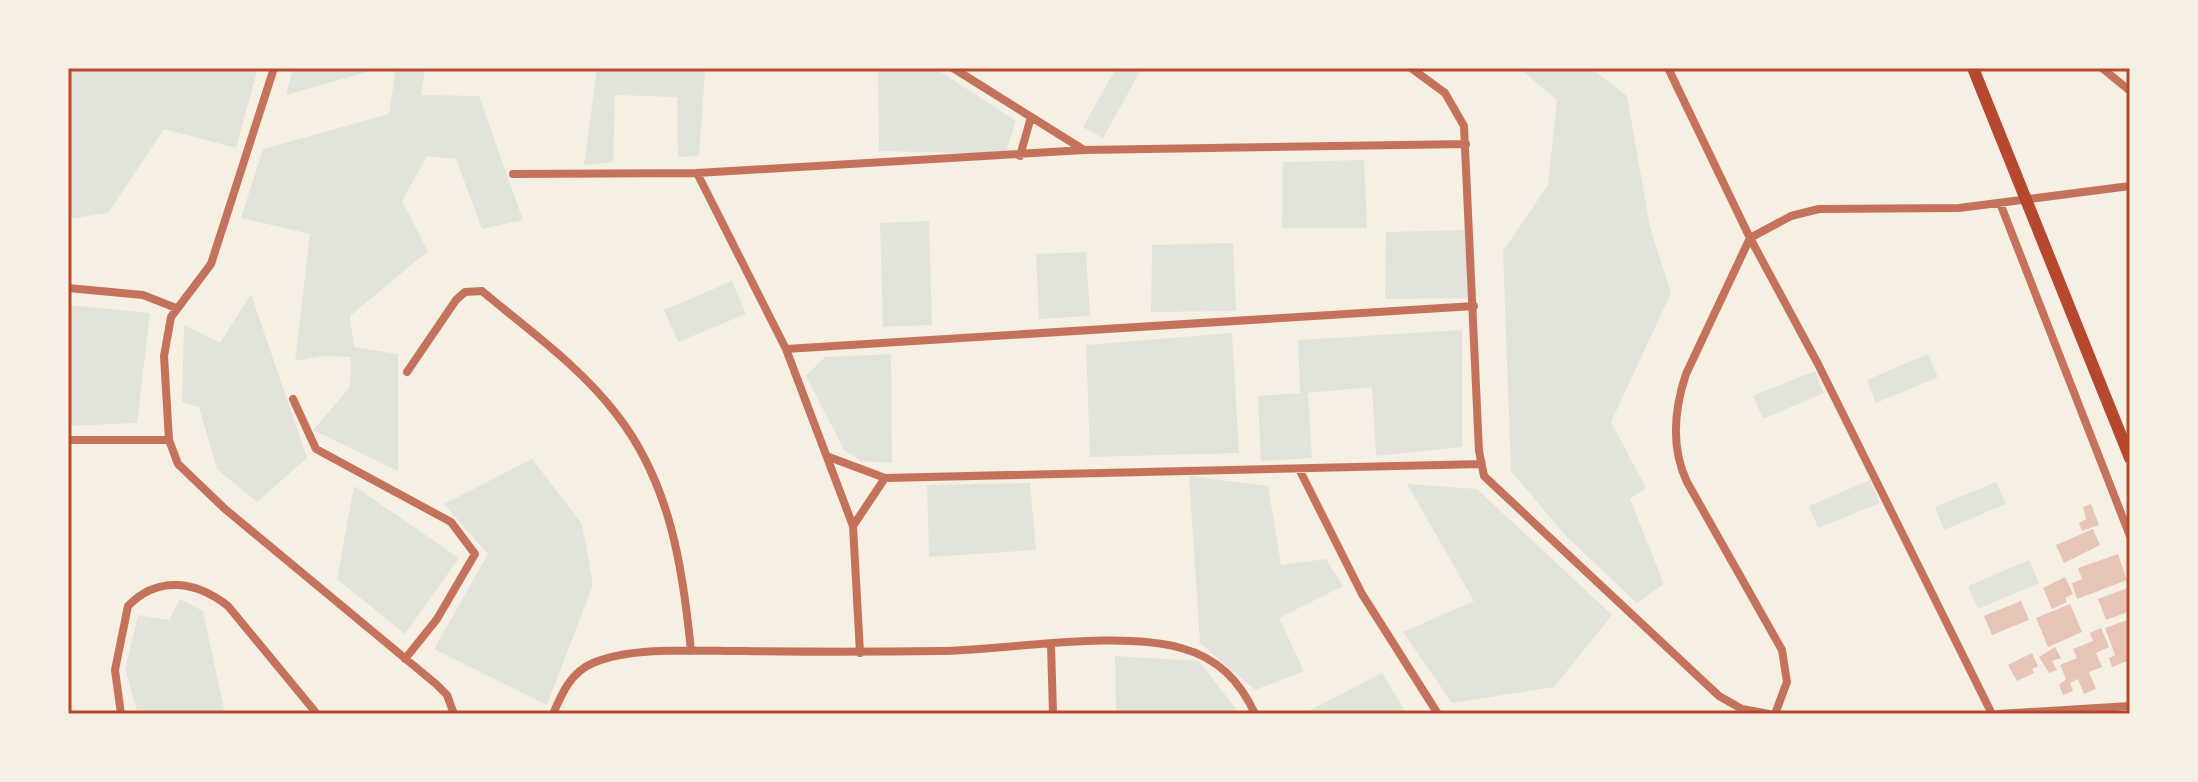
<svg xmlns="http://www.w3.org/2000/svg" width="2198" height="782" viewBox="0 0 2198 782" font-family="Signika,sans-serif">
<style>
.green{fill:#e2e4dc}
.building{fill:#e6c5b7}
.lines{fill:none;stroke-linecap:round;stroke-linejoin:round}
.minor{stroke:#c5725c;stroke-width:8}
.primary{stroke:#b5482f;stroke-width:12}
.neatline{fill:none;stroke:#b5482f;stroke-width:3}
</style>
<rect width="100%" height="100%" fill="#f6efe4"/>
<path class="green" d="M68,68H258L236,148L164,129L108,213L68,219Z
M293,68H381L286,95Z
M396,68H430L425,69L421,95L479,96L523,220L482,229L456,159L427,156L402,201L428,251L350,316L354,347L398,354V471L313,430L350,387L351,357L324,356L295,361L310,234L241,218L263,149L389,114Z
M597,68H700L705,72L699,156L678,157L677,97L615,95L613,162L584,165Z
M878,68H935L1016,121L1005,154L879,151Z
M1116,68H1142L1103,138L1083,127Z
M1519,68H1591L1627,96L1650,227L1671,293L1611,422L1646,488L1630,499L1664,584L1637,603L1566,536L1511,471L1503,251L1548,185L1557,100Z
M1364,160L1367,228H1282L1283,162Z
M929,221L932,325L883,327L880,223Z
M1467,230L1470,298L1385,299L1386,232Z
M1233,243L1236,311L1151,312L1152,245Z
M1086,252L1090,316L1039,319L1036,254Z
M732,281L746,314L678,342L664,310Z
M251,294L307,458L257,502L217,469L199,407L182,402L184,325L220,343Z
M68,305L150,313L137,423L68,426Z
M1462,330V447L1376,456L1372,387L1308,393L1312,458L1261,461L1258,396L1300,393L1298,340Z
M1232,333L1239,453L1090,457L1086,345Z
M891,354L892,463L861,461L844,450L806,376L825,357Z
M1928,354L1938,377L1876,403L1867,380Z
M1815,371L1824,393L1763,419L1753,396Z
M532,459L582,524L593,585L547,705L434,649L488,554L444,504Z
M1189,476L1268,486L1281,565L1326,559L1343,586L1279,618L1304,671L1255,690L1200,643Z
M1870,480L1880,503L1818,528L1809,506Z
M1996,482L2006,504L1944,530L1935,507Z
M1030,483L1036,550L929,557L927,485Z
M1407,484L1477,489L1612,615L1554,687L1452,703L1403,632L1474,601Z
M354,486L459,558L405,634L337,579Z
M2029,560L2039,583L1978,609L1968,586Z
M180,599L203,611L225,714H138L125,669L138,615L169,620Z
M1115,656L1199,661L1240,714H1116Z
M1382,673L1407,714H1303Z"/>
<path class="building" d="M2091,504L2099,525L2082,531L2079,523L2086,519L2083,507Z
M2093,529L2100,545L2064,563L2056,545Z
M2118,554L2127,580L2077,599L2072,583L2082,579L2078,568Z
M2065,577L2073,594L2065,598L2067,602L2052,609L2043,588Z
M2130,587V611L2106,620L2098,599Z
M2021,601L2029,620L1992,635L1984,616Z
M2070,604L2082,632L2048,647L2036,618Z
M2130,619V660L2112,667L2109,658L2115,655L2105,628Z
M2101,628L2109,647L2096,653L2102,667L2089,672L2096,689L2084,694L2078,679L2070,683L2073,691L2063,695L2059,685L2066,679L2060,665L2077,658L2073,649L2093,641L2090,633Z
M2055,647L2061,658L2052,661L2057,670L2049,673L2039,657Z
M2032,653L2038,666L2032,669L2034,673L2017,681L2008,665Z"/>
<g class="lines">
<path class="minor" d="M274,68L211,264L171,317L164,356L169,440L178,464L225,509L436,684L447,695L454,714
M953,68L1084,150
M1411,68L1445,93L1464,126L1479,451L1484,476L1719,696L1742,709L1769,714
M1668,68L1750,238L1818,364L1992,714
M2102,68L2130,91
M1020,156L1031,117
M697,173L786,349L853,526L860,653
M513,174L697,173L1085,150L1466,144
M2000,203L2130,536
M1750,238L1686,374C1674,410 1671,448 1687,482L1782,650L1787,682L1775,714
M1750,238L1791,216L1819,209L1959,208L2130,186
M68,288L143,295L176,308
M786,349L1474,306
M407,372L456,300L465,292L482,291C527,329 581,367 617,415C670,483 683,568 691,651
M293,399L316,449L451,522L475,554L437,619L405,659
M68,440H169
M829,457L885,478
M1299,469L1362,594L1438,714
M853,526L885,478L1481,464
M1051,645L1053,714
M121,714L115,670L128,606C158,575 196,581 228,606L317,714
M553,714C562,693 571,672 593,663C633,646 700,651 744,651C809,652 874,652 939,651C1009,650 1116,630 1181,648C1218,658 1240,681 1255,714
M1998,714L2130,706"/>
<path class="primary" d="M1973,68L2130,458"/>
</g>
<rect width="2198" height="782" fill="none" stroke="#f6efe4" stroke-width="140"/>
<rect x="70" y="70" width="2058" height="642" class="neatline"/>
</svg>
